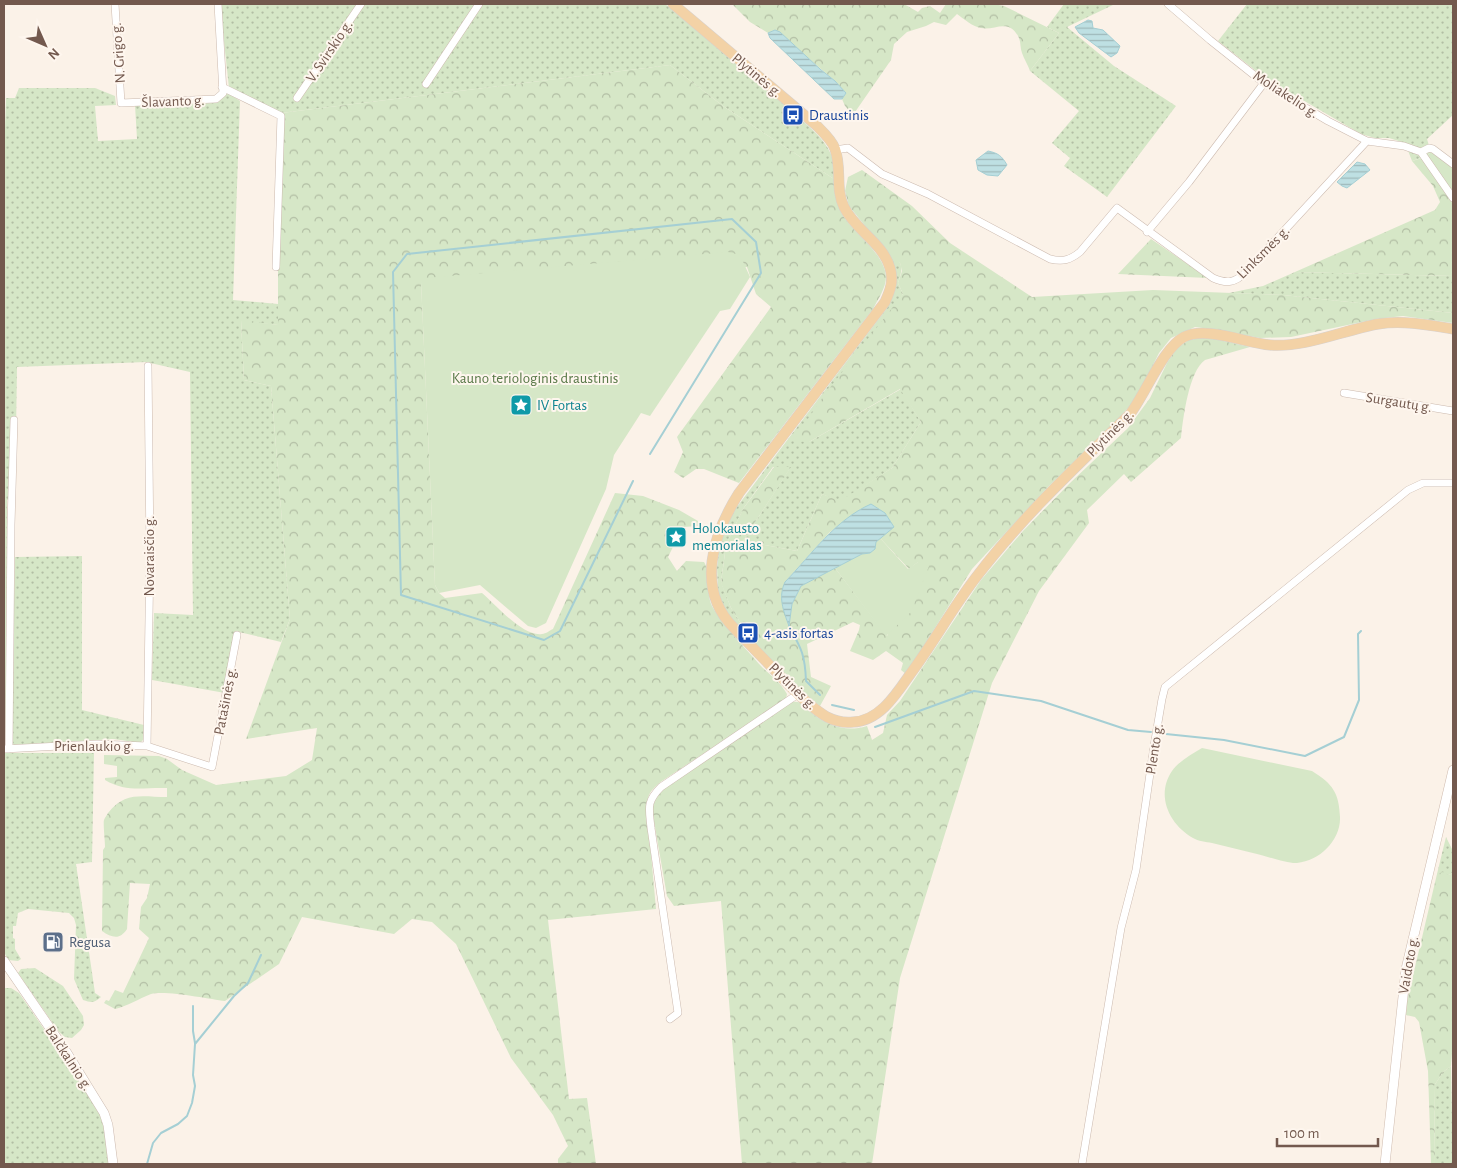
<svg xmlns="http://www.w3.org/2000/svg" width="1457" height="1168" viewBox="0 0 1457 1168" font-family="'Alegreya Sans',sans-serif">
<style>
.grass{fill:url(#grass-dots)}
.forest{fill:url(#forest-crowns);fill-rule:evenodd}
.green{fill:#d6e7c7}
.water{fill:url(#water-rules);stroke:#a5cfd4}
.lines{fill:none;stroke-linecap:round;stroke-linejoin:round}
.stream{stroke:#a5cfd4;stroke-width:2}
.minor-casing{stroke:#ccbaaf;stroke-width:8}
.tertiary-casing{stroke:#ccbaaf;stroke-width:10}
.secondary-casing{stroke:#d0bcaf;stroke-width:10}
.primary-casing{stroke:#d8d1cd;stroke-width:11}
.minor{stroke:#fff;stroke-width:7}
.tertiary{stroke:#fff;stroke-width:9}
.secondary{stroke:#fff;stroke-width:9}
.primary{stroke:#f3d2a6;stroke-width:10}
.labels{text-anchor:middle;stroke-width:4;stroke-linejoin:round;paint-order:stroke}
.street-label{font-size:15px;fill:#73594e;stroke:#fef6ee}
.transit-label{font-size:15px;fill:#164399;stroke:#fef6ee;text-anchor:start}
.park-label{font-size:15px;fill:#587847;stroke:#fef6ee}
.culture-label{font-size:15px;fill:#0d838f;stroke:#fef6ee;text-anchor:start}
.service-label{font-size:15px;fill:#4e5e75;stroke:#fef6ee;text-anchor:start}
</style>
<defs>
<pattern id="grass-dots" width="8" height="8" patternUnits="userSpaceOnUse" patternTransform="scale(1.25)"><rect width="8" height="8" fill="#d6e7c7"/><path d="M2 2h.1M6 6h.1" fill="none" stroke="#b2bea4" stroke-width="1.8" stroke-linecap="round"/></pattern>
<pattern id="forest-crowns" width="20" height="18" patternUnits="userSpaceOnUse" patternTransform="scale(1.25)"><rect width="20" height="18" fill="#d6e7c7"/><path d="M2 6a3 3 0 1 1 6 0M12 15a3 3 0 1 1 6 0" fill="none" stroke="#b2bea4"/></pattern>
<pattern id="water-rules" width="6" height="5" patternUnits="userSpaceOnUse" patternTransform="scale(1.25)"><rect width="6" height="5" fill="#bee0e3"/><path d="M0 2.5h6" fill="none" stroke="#9fb9ba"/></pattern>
</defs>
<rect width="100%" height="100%" fill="#fbf2e8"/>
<path class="grass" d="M220,4H665L782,102C799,121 828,136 834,163C835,168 834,174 834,179L723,106L670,65L281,113L229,88Z
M1064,4H1115L1067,27L1114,66L1176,106L1107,197L1064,166L1070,158L1052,143L1079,111L1030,71L1059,33L1047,27Z
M1247,4H1453V115L1427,139L1431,152L1427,156L1412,161L1405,143L1389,138H1375L1361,134L1265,78L1218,41Z
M19,88H95L115,96L116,105L95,106L98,141L137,139L135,105L217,103L228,93L240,101L233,300L278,304V325L241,321L244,380L271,386L290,619L281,642L235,631L225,693L152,680L154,613L193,615L190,372L146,362L17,367L15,498L7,500L6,741L4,744V159L6,98H15Z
M883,248C899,261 906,261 898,283L903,294L809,442L901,389L921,422L892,468L840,502L822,494L797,551L743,541L790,468L773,467L743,509L726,545L721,582L731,608L752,641L731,619L718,595L717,567L720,544L730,516L887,308L894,290Z
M1295,272L1453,276V313L1283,295L1229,293L1263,286Z
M82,556V710L144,725V739L140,743L114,739L14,745L11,741L15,557Z
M4,753H94L92,862L76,864L95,993L101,997C94,1003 92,1003 83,1000L74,979L76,925L74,918L69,913L28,909L18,913L16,926H13V938L15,939V949L21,959L18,961L8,960L4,952Z
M1446,837L1453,851V873L1449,875L1437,874Z
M35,968L63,986L83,1016L84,1025L81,1030L72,1038L65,1037L59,1032L18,973L21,969Z
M4,988H11L19,993L100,1110L105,1126L109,1164H4Z
M1451,1066L1453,1164H1435L1434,1086L1443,1072Z"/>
<path class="forest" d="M732,4H904L918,12L922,8L930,6L940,13L946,4H993L1004,6L1059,33L1030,71C1028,65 1024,59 1022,53C1020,48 1021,43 1019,38C1009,17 995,31 981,28C973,27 964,19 957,14L946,25L934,22L926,26L907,32L894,44L891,60L853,115L845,106L842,99L846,93L835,81L775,30L768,33L750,22Z
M670,65L723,106L834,179C836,192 836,206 844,217C855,234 885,254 886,277C886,288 878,299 873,309L739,483L704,469H696L683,478L674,472L683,452L677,437L771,307L756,294L747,267L421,282L435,585L439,593L445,598L482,593C495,604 523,637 542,634C546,634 550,630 553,629L615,493L643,496L679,510L698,521V526L683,527L668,557L677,571L686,561L704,562C710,570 706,594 712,606C721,623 747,650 761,666C770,675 781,683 787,694L786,699L662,781C650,791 647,794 647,810L656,909L548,920L569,1099L587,1098L596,1164H558V1159L568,1146L553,1115L511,1058L456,944L432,922L412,919L394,934L302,917L279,964L225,1001C209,999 165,990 151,994C138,999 128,1006 115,1009L104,1003L106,1000L109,1001L115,990L123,993L149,938L139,929L141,907L147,898L150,884L130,883L127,929C120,940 112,938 102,931L103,850L105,847C105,841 103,823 104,820C105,817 107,815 108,813C125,791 142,797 167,797V788C144,787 127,793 105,780V778L117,777V766L104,764V755L159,756L167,759L182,770L216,785L286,776L312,760L317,728L246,739L290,619L271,386L244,380L241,320L278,325V238L281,113Z
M1422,158L1453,204V276L1295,272L1435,210L1440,202L1433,186L1412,161Z
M862,170L912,206L950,243L1032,297L1153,290L1283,295L1453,313V323L1403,316L1376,319L1291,337L1260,338L1219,330L1195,327L1171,338L1159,353L1136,399L1120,417L1048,487L972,569L906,674L901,670L903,663L886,651L873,660L850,651L859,630L860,625L853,622L807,644L811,677L831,686L820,706L803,693L752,641L731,608L721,583L726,545L743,509L774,467H791L743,541L797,551L822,494L840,501L892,468L921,422L900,389L809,442L793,441L825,394L903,294L898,283L902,271L900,263L883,248L849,206L845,191L848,177ZM861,509L894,527L880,538L909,569L918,562L887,636L835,568L801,586L792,604L788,624L785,582L830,532Z
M1151,239L1208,278L1118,274Z
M1206,337L1250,347L1205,360C1189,371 1183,418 1181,438L1131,482L1124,474L1087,510L1089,523L1039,591L992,683L900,978L872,1164H742L721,901L674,906L667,896L652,810L655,800L661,789L791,702C803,700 806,708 814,715C831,727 847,732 867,726L872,740L883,733L887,715L900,701L981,580L1023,531L1070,483L1128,428L1150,398L1167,363L1177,348L1189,340Z
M1443,872L1449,875L1453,873V1041L1451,1066L1443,1072L1434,1086L1435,1164H1431L1428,1071L1419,1022L1415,1017L1406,1015L1407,1001L1437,874Z"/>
<path class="green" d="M1431,152L1453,168V196L1427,156Z
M728,252L740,255L750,277L730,309L720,311L650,416L641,413L614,455L606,489L546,623L536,628L528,626L480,585L439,593L435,585L421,282L426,278Z
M880,538L908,569L918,562L929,566L911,612L886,636L835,568L862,554L870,553L875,542Z
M1202,748L1312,771C1333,784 1339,793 1340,817C1341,840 1320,861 1297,863C1289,864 1266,856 1257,854C1242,850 1227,847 1212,843C1206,842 1198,841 1193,838C1170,825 1155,796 1172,771C1179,761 1192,754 1202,748Z"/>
<path class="water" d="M1088,20L1092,21L1093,28L1103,30L1120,46L1117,53L1111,57L1079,33L1075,27Z
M775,30L780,32L820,69L835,81L846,93L842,99H834L770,38L768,33Z
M988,151C998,153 1002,156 1007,165L998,176L987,175L978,170L976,160Z
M1357,162L1365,164L1370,170L1347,188L1342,186L1337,182Z
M871,504L885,513L894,527L876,542L875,549L870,553L862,554L801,586L792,604L789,626C783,610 778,597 785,582C812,554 835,520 871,504Z"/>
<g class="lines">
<path class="stream" d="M633,481L560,631L544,640L401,595L393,272L407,254L732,219L756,242L761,273L650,454
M789,626C801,648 805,654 806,681L820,695
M832,705L854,710
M875,727L974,691L1041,701L1128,730L1151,732
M1166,734L1224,740L1305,756L1344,737L1359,700L1358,634L1361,631
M193,1006V1031L195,1043
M147,1164L153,1143L161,1133L178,1124L187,1116L192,1103L195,1086L193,1075L195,1044L234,996L248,983L261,955"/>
<g class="minor-casing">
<path id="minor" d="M115,4L121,103L216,99L223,93L218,4
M1168,4L1210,40L1264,83L1328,121L1367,141L1404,146L1421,152L1453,198
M426,84L479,4
M222,87L281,116L276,267
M297,98L361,4
M835,150L848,148L882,174L928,194L1050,259C1063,262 1070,260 1080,252L1117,208L1213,278C1227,284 1235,283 1246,272L1367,141
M1421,152L1429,148L1433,149L1453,164
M1147,232L1189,182L1264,83
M1344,393L1453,411
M147,746L150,553L148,366
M4,749L97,744L147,746L212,767L237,635
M9,749L11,525L14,420
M670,1019L678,1013L651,828C649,808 646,802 661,787L798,694
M1082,1164L1121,928L1136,870L1154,746L1162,699L1165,687L1408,490L1423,483H1453"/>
</g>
<g class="tertiary-casing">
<path id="tertiary" d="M4,961L67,1053L104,1113L108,1125L113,1164"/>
</g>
<g class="secondary-casing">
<path id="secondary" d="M1385,1164L1406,969L1453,770"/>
</g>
<g class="primary-casing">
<path id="primary" d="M673,4L816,125C823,132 832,140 835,149C842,168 835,189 844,207C855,230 883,243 890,268C894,281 890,291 885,302L739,493C713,534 695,589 734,628C751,646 768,663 784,680C797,693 811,708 827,717C835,721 844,723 853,722C880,721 897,693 911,673C934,642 953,607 977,576C1022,517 1077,466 1130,414C1146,393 1163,348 1184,337C1206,326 1246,343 1270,345C1304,348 1344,330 1378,324C1403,320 1429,325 1453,329"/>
</g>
<use href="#minor" class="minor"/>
<use href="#tertiary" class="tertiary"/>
<use href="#secondary" class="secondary"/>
<use href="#primary" class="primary"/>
</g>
<defs>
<g id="bus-square" transform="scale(1.125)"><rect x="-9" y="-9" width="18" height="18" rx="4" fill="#1a4fb4" stroke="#fef6ee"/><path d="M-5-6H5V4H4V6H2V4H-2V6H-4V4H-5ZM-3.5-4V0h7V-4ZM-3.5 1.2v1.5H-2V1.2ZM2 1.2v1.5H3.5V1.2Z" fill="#fff"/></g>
<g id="sight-square" transform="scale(1.125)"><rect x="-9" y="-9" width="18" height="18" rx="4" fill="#0f9aa8" stroke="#fef6ee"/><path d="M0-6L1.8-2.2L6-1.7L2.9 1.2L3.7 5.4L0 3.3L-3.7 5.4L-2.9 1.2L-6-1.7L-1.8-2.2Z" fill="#fff"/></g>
<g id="fuel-square" transform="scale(1.125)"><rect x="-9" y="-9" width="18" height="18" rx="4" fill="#5c6f8a" stroke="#fef6ee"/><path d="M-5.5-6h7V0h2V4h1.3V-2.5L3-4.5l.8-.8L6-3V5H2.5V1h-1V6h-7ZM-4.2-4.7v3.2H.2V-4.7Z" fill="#fff"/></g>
</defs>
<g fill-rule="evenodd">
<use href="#bus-square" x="793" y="115"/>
<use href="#sight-square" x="521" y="405"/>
<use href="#sight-square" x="676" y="537"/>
<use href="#bus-square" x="748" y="633"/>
<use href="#fuel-square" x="53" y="942"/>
</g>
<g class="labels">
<g class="street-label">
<text transform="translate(329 51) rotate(-56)" y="5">V. Svirskio g.</text>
<text transform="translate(118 53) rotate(-94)" y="5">N. Grigo g.</text>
<text transform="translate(757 75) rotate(40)" y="5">Plytinės g.</text>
<text transform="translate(1286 94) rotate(33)" y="5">Moliakelio g.</text>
<text transform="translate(173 101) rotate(-2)" y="5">Šlavanto g.</text>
<text transform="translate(1263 252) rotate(-45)" y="5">Linksmės g.</text>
<text transform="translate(1399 402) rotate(9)" y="5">Surgautų g.</text>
<text transform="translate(1110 433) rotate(-45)" y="5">Plytinės g.</text>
<text transform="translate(149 556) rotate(-90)" y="5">Novaraisčio g.</text>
<text transform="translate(793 686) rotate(44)" y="5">Plytinės g.</text>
<text transform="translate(225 701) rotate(-79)" y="5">Patašinės g.</text>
<text x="94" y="751">Prienlaukio g.</text>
<text transform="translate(1154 749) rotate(-81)" y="5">Plento g.</text>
<text transform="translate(1408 965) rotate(-80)" y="5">Vaidoto g.</text>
<text transform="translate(69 1058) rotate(57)" y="5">Balčkalnio g.</text>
</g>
<g class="transit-label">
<text x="809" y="120">Draustinis</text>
<text x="764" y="638">4-asis fortas</text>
</g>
<g class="park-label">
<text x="535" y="383">Kauno teriologinis draustinis</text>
</g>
<g class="culture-label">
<text x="537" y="410">IV Fortas</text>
<text x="692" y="533">Holokausto<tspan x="692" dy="17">memorialas</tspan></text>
</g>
<g class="service-label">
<text x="69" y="947">Regusa</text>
</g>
</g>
<rect width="1457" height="1168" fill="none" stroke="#73594e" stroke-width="10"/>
<g transform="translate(45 45) rotate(135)" stroke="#fef6ee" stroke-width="4" paint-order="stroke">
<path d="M0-4L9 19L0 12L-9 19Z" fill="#73594e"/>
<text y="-8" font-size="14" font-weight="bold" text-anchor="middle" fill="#73594e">N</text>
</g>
<path d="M1277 1138v8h101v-8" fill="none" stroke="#73594e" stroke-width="2.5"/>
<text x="1284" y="1138" font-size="15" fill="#73594e" stroke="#fef6ee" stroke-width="4" paint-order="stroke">100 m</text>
</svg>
